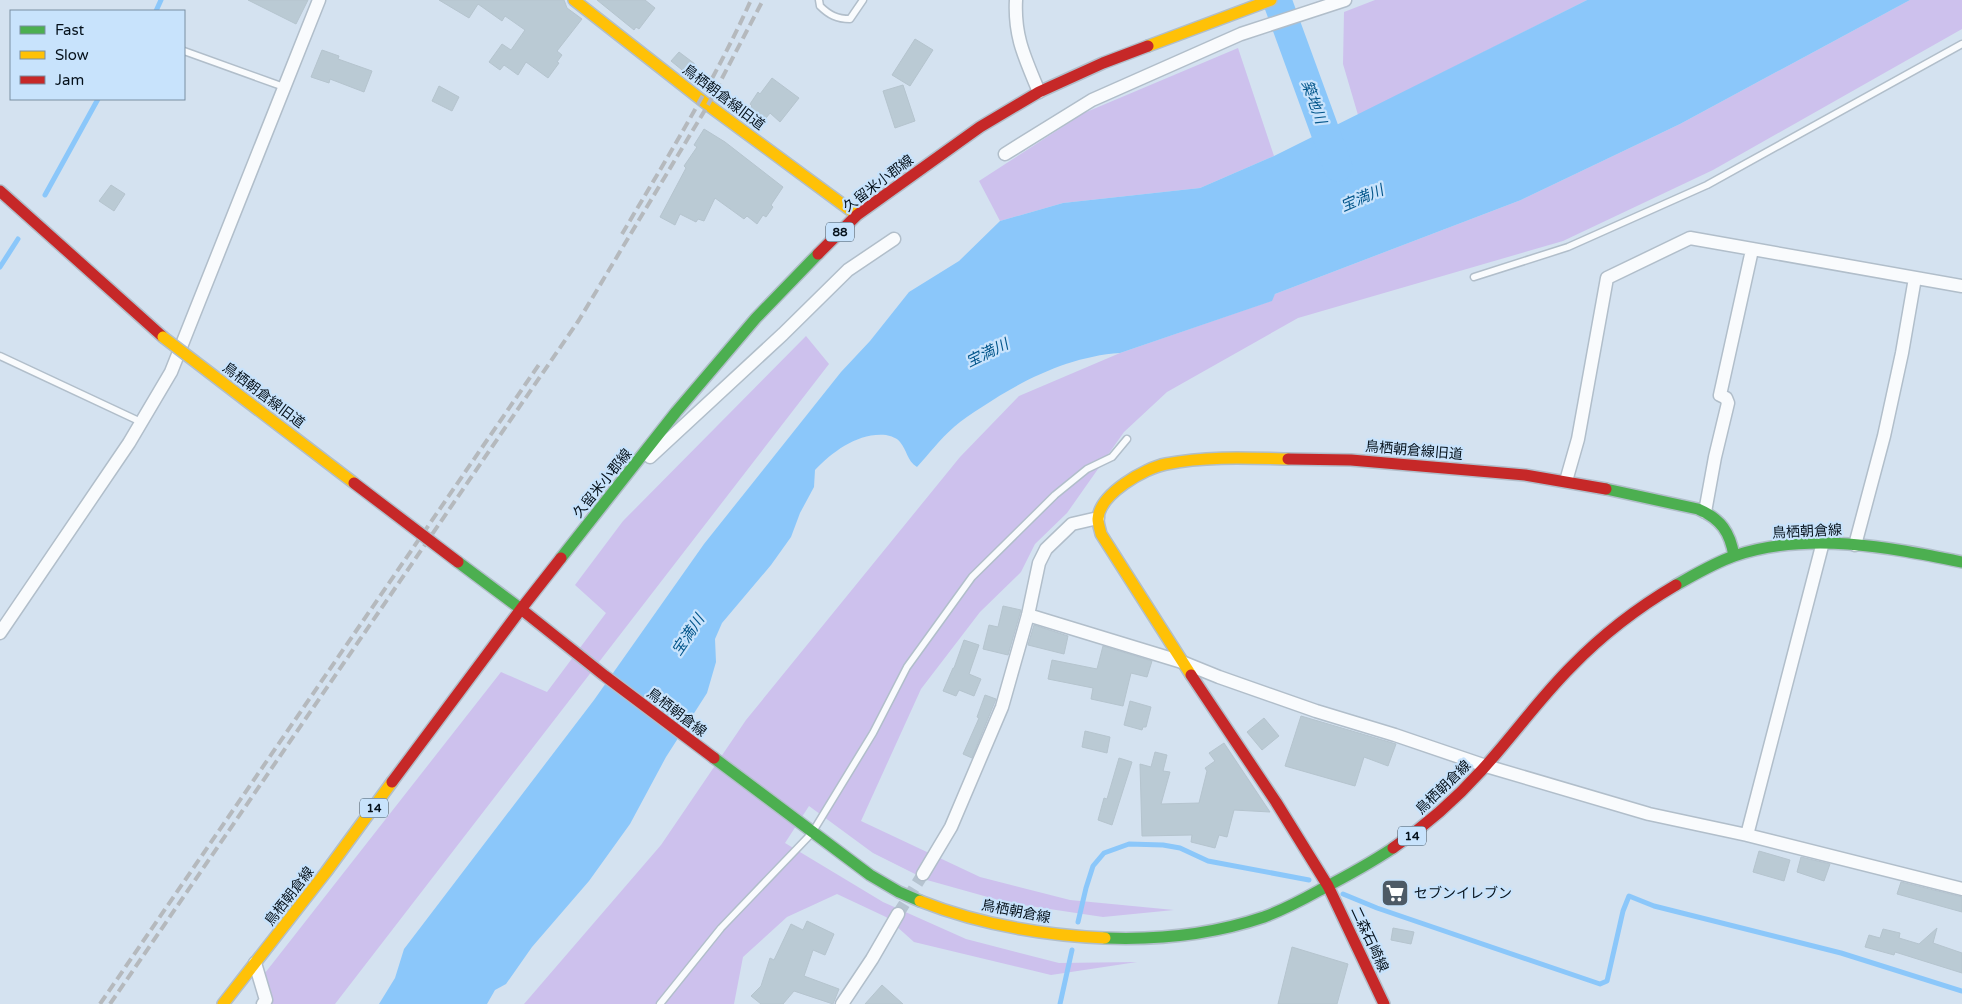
<svg xmlns="http://www.w3.org/2000/svg" width="1962" height="1004" viewBox="0 0 1962 1004" font-family="'Varela Round','Noto Sans JP',sans-serif">
<style>
.green{fill:#cdc1ed}
.water{fill:#8bc7fa}
.lines{fill:none;stroke-linecap:round;stroke-linejoin:round}
.stream{stroke:#8bc7fa;stroke-width:5}
.river{stroke:#8bc7fa;stroke-width:29}
.building{fill:#bacad4;stroke:#b5c4ce}
.street-tunnel{stroke:#b5c3d0;stroke-width:12;stroke-dasharray:12 6;stroke-linecap:butt}
.lane-casing{stroke:#b1beca;stroke-width:9}
.street-casing{stroke:#b1beca;stroke-width:15}
.fast-casing{stroke:#b1beca;stroke-width:14}
.slow-casing{stroke:#b1beca;stroke-width:14}
.jam-casing{stroke:#b1beca;stroke-width:14}
.lane{stroke:#f9fbfd;stroke-width:6}
.street{stroke:#f9fbfd;stroke-width:12}
.fast{stroke:#4caf50;stroke-width:11}
.slow{stroke:#ffc107;stroke-width:11}
.jam{stroke:#c62828;stroke-width:11}
.rail{stroke:#b5b9bd;stroke-width:4;stroke-dasharray:10 5;stroke-linecap:butt}
.slow-bridge-casing{stroke:#b1beca;stroke-width:14;stroke-linecap:butt}
.jam-bridge-casing{stroke:#b1beca;stroke-width:14;stroke-linecap:butt}
.slow-bridge{stroke:#ffc107;stroke-width:11}
.jam-bridge{stroke:#c62828;stroke-width:11}
.labels{text-anchor:middle;stroke-width:4.5;stroke-linejoin:round;paint-order:stroke}
.shield{fill:#c8e3fc;stroke:#40505e;stroke-width:1}
.shield-label{font-size:12px;font-weight:bold;fill:#05111b}
.street-label{font-size:14px;fill:#05111b;stroke:#c8e3fc}
.poi-label{font-size:14px;fill:#05111b;stroke:#c8e3fc;text-anchor:start}
.water-label{font-size:15px;font-style:italic;fill:#03568b;stroke:#c8e3fc}
</style>
<rect width="100%" height="100%" fill="#d4e2f0"/>
<path class="green" d="M1375,0H1587L1358,115L1343,64L1344,12Z
M1910,0H1962V29L1713,170L1563,241L1298,318L1167,392L1124,432L1067,513L1035,544L1021,572L980,612L921,689L861,821L980,877L1070,900L1174,910L1103,917L1009,903L927,880L873,853L809,806L785,843L883,902L966,939L1059,963L1137,962L1051,975L914,942L886,917L837,894L787,917L743,957L734,1004H524L661,845L746,720L960,457L1019,396L1120,353L1271,301L1275,294L1521,200L1680,124Z
M1238,48L1274,156L1200,188L1063,203L1000,221L979,181L1084,113Z
M806,336L829,364L335,1004H271L265,973L501,672L547,692L606,613L575,585L623,521Z"/>
<path class="water" d="M1587,0H1910L1680,124L1521,200L1275,294L1272,301L1120,353C1071,356 1022,380 982,407C972,413 962,420 954,427C940,439 929,454 917,467C907,461 907,450 900,442C897,438 891,436 886,435C859,432 833,451 815,470L814,487L800,513L791,537L771,565L722,623L715,639L716,662L707,693L666,757L630,824L589,881L532,947L506,984L495,990L487,1004H379L395,978L404,949L594,700L704,544L841,372L870,341L909,292L959,261L1000,221L1063,203L1200,188L1274,156Z"/>
<g class="lines">
<path class="stream" d="M156,11L161,0
M45,195L98,99
M0,267L18,239
M1343,894L1377,908L1600,984L1607,981L1623,911L1629,896L1654,906L1841,953L1962,991
M1078,922L1086,888L1093,866L1104,853L1129,844L1163,845L1180,848L1208,861L1309,880
M1060,1004L1072,950"/>
<path class="river" d="M1277,0L1338,167"/>
</g>
<path class="building" d="M248,0H308L296,24Z
M439,0H564L567,8L582,19L557,51L562,55L557,62L559,63L548,78L526,62L518,75L504,65L500,70L489,62L502,44L511,50L525,30L505,16L502,21L478,4L469,18Z
M597,0H645L655,8L639,29L636,27L634,30Z
M915,39L933,50L910,86L892,75Z
M322,50L339,56L338,59L372,71L364,92L330,79L329,83L311,77Z
M679,52L695,64L687,74L671,61Z
M772,78L799,98L780,122L770,113L759,127L744,116L752,106L750,104L758,92L760,94Z
M903,85L915,121L895,128L883,91Z
M439,86L459,97L452,111L432,101Z
M704,129L725,142L783,187L771,205L773,207L766,217L763,215L757,224L747,216L744,219L715,198L704,221L698,219L696,222L680,214L675,225L660,217L686,168L684,166L697,147L694,145Z
M111,185L125,194L114,211L99,201Z
M1003,606L1021,610L1008,655L983,649L989,625L998,627Z
M1034,625L1068,636L1064,654L1028,645Z
M964,640L979,645L969,674L981,679L974,696L959,690L956,696L943,691L953,668H954Z
M1103,646L1152,661L1147,677L1131,673L1123,706L1091,699L1093,688L1048,679L1052,660L1097,669Z
M985,695L996,699L972,758L963,754L979,718L977,717Z
M1130,701L1151,707L1146,727H1143L1142,730L1124,725Z
M1301,716L1396,744L1388,766L1364,757L1355,786L1285,766Z
M1264,718L1279,736L1262,750L1247,732Z
M1085,731L1110,737L1107,753L1082,747Z
M1224,743L1270,812L1234,810L1227,837L1219,835L1215,848L1191,842L1192,835L1142,836L1140,764L1151,767L1155,752L1167,755L1163,771L1170,772L1161,804L1199,803L1207,771L1205,768L1215,761L1209,753Z
M1119,758L1132,762L1112,825L1098,820L1104,798L1107,799Z
M1759,851L1790,860L1784,881L1753,872Z
M1801,857L1830,864L1824,881L1797,872Z
M1901,882L1962,897V912L1897,894Z
M807,921L834,934L825,955L813,950L804,976L839,989L833,1004L794,991L783,1004H761L751,996L761,986L770,958L774,960L791,924L803,930Z
M1393,928L1414,932L1411,944L1391,940Z
M1937,928L1933,943L1962,953V973L1895,952L1894,955L1865,947L1869,935L1880,938L1883,929L1900,933L1899,938L1919,944Z
M1292,947L1348,964L1337,1004H1278Z
M882,985L903,1004H865Z"/>
<g class="lines">
<path class="street-tunnel" d="M898,914L923,874"/>
<g class="lane-casing">
<path id="lane" d="M819,0L820,6C829,15 837,19 850,19L863,0
M184,51L284,87
M1474,277L1568,247L1707,185L1962,44
M0,356L141,422
M660,1004L721,928L812,833L873,733L907,667L972,577L1055,495L1087,469L1112,457L1127,439"/>
</g>
<g class="street-casing">
<path id="street" d="M1016,0C1014,37 1025,58 1039,92
M1005,154L1092,100L1241,34L1345,0
M650,457L783,334L848,270L894,239
M1566,481L1578,439L1607,278L1690,238L1962,286
M1705,512L1715,457L1728,403L1726,398L1720,395L1752,250
M1855,545L1884,436L1902,353L1915,278
M1028,615L1182,662L1219,677L1316,711L1395,735L1486,766L1649,814L1747,835L1962,889
M0,633L129,443L171,372L319,0
M1747,835L1823,542
M923,874L951,827L1002,707L1028,615L1039,563L1046,549L1072,524L1098,518
M255,963L266,1000L263,1004
M842,1004L872,959L898,914"/>
</g>
<g class="fast-casing">
<path id="fast" d="M1606,489L1698,509C1721,519 1730,532 1734,556
M561,558L676,412L756,318L818,254
M458,562L521,609
M1676,585C1694,575 1714,563 1734,556C1808,531 1888,547 1962,562
M714,758L870,875L899,892L920,901
M1105,938C1158,940 1214,934 1264,917C1283,910 1302,900 1320,890C1345,877 1369,864 1393,848"/>
</g>
<g class="slow-casing">
<path id="slow" d="M574,0L708,105L857,215
M1148,46L1271,0
M1191,675L1101,534C1100,529 1098,524 1098,519C1099,494 1145,468 1166,464C1206,456 1248,458 1288,459
M920,901C978,924 1042,935 1105,938
M223,1004L326,872L392,782"/>
</g>
<g class="jam-casing">
<path id="jam" d="M0,191L163,337
M818,254L857,215L980,127L1039,92L1103,63L1148,46
M1288,459L1351,460L1525,475L1606,489
M521,609L605,676L714,758
M1191,675L1276,802L1328,886L1384,1004
M392,782L521,609L561,558
M1393,848C1425,826 1455,800 1481,771C1512,737 1539,699 1571,667C1602,635 1637,608 1676,585"/>
</g>
<use href="#lane" class="lane"/>
<use href="#street" class="street"/>
<use href="#fast" class="fast"/>
<use href="#slow" class="slow"/>
<use href="#jam" class="jam"/>
<path class="rail" d="M622,234C667,158 714,82 751,0
M100,1004L540,363
M110,1004L579,320L708,105L763,0"/>
<g class="slow-bridge-casing">
<path id="slow-bridge" d="M163,337L354,483"/>
</g>
<g class="jam-bridge-casing">
<path id="jam-bridge" d="M354,483L458,562"/>
</g>
<use href="#slow-bridge" class="slow-bridge"/>
<use href="#jam-bridge" class="jam-bridge"/>
</g>
<defs>
<g id="supermarket-square" transform="scale(1.4375)"><rect x="-9" y="-9" width="18" height="18" rx="4" fill="#4d5a66" stroke="#c8e3fc"/><path d="M-6-5.5h2.5l.6 2H6L4.5 2H-2.5L-4.4-4H-6ZM-1.5 3.2a1.3 1.3 0 1 0 .1 0ZM3 3.2a1.3 1.3 0 1 0 .1 0Z" fill="#fff"/></g>
</defs>
<g fill-rule="evenodd">
<use href="#supermarket-square" x="1395" y="893"/>
</g>
<g class="labels">
<g class="shield">
<rect x="826" y="222.5" width="28" height="19" rx="4"/>
<rect x="360" y="798.5" width="28" height="19" rx="4"/>
<rect x="1398" y="826.5" width="28" height="19" rx="4"/>
</g>
<g class="shield-label">
<text x="840" y="236">88</text>
<text x="374" y="812">14</text>
<text x="1412" y="840">14</text>
</g>
<g class="street-label">
<text transform="translate(724 97) rotate(37)" y="5">鳥栖朝倉線旧道</text>
<text transform="translate(878 183) rotate(-37)" y="5">久留米小郡線</text>
<text transform="translate(264 395) rotate(37)" y="5">鳥栖朝倉線旧道</text>
<text transform="translate(1414 450) rotate(5)" y="5">鳥栖朝倉線旧道</text>
<text transform="translate(602 483) rotate(-51)" y="5">久留米小郡線</text>
<text transform="translate(1807 531) rotate(-3)" y="5">鳥栖朝倉線</text>
<text transform="translate(677 712) rotate(37)" y="5">鳥栖朝倉線</text>
<text transform="translate(1443 787) rotate(-44)" y="5">鳥栖朝倉線</text>
<text transform="translate(289 896) rotate(-52)" y="5">鳥栖朝倉線</text>
<text transform="translate(1016 911) rotate(11)" y="5">鳥栖朝倉線</text>
<text transform="translate(1370 939) rotate(65)" y="5">二森石崎線</text>
</g>
<g class="poi-label">
<text x="1414" y="898">セブンイレブン</text>
</g>
<g class="water-label">
<text transform="translate(1314 102) rotate(70)" y="5">築地川</text>
<text transform="translate(1362 198) rotate(-23)" y="5">宝満川</text>
<text transform="translate(987 353) rotate(-26)" y="5">宝満川</text>
<text transform="translate(688 635) rotate(-56)" y="5">宝満川</text>
</g>
</g>
<rect x="10" y="10" width="175" height="90" fill="#c8e3fc" stroke="#7a8fa2"/>
<rect x="20" y="26" width="25" height="8" fill="#4caf50" stroke="#7a8fa2"/>
<text x="55" y="35" font-size="15" fill="#05111b">Fast</text>
<rect x="20" y="51" width="25" height="8" fill="#ffc107" stroke="#7a8fa2"/>
<text x="55" y="60" font-size="15" fill="#05111b">Slow</text>
<rect x="20" y="76" width="25" height="8" fill="#c62828" stroke="#7a8fa2"/>
<text x="55" y="85" font-size="15" fill="#05111b">Jam</text>
</svg>
